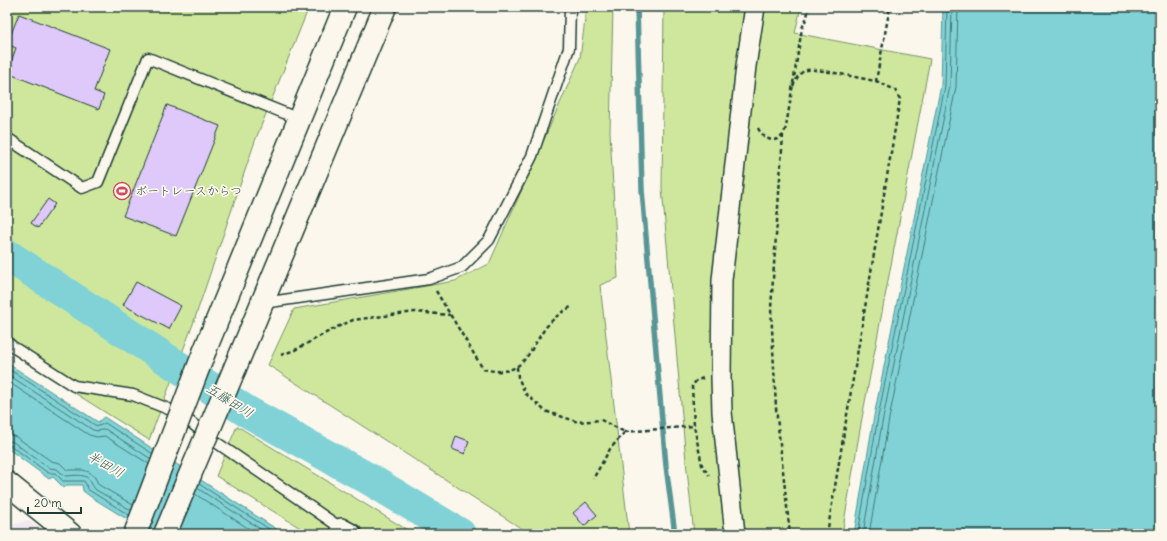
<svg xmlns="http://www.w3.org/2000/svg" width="1167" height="541" viewBox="0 0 1167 541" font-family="Delius,'Klee One',sans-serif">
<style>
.built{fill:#f2e9f0}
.green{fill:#cfe79d;stroke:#779268}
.water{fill:#80d2d6;stroke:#599695}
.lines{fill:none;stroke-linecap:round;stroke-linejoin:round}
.shore{stroke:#467975;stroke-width:1}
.stream{stroke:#599695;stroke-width:5.5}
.river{stroke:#80d2d6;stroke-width:32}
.building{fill:#dec9fa;stroke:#1f3d34}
.lane-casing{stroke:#1f3d34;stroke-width:13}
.street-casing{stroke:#1f3d34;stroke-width:22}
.secondary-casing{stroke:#1f3d34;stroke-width:25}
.path{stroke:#1f3d34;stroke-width:2.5;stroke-dasharray:4 3;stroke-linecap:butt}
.lane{stroke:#fbf7ec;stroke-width:10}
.street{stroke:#fbf7ec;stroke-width:19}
.secondary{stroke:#fbf7ec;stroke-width:22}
.secondary-bridge-casing{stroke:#1f3d34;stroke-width:25;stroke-linecap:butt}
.secondary-bridge{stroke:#fbf7ec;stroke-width:22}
.labels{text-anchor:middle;stroke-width:3.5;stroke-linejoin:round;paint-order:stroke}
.poi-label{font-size:12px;fill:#1f3d34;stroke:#fbf7ec;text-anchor:start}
.water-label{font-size:13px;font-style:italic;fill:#325b54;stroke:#fbf7ec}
</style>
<rect width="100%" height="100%" fill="#fbf7ec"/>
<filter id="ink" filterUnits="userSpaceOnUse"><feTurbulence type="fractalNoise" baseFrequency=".025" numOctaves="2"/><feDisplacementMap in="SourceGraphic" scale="8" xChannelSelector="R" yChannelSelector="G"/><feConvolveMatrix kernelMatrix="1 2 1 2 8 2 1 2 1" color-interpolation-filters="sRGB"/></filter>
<g filter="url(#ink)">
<path class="built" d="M28,520L45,534H7V527Z"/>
<path class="green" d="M7,7H309L255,141L193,324L149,440L13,354L7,338Z
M584,7H613L610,132L618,278L600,285L629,534H530L268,365L294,309L455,281L489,264L580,58L585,20Z
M664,7H801L795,33L930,59L862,418L842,534H694L686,461L662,188Z
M237,426L414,534H310L216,476Z"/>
<path class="water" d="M943,7H1160V534H854L874,416L941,85Z
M7,363L98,422L104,417L284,534H151L91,497L83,491L82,485H67L64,488L53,477L49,479L7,448Z"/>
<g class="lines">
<path class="shore" d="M7,368L95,425L99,426L105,423L153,454
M7,374L93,430L98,431L105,429L151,459
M7,381L89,435L97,437L105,436L149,464
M7,434L16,437L51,461L60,463L67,470H83L89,472L94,476L99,485L133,505
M7,440L13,442L49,468L57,469L65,476C72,476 83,473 89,479C92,483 92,486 96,490L131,510
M7,445L11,446L21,453L48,473H55L63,481H84L86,484L87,489L129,515
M199,484L277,534
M197,488L268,534
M195,494L257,534
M858,534L878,417L945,86L947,7
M863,534L883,418L950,86L952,7
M869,534L889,419L956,87L958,7"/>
<path class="stream" d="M637,7L642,190L666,466L675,534"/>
<path class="river" d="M7,255L246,411L369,479L460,534"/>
</g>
<path class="building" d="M19,14L110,49L94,91L104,95L99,109L7,73L16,48L7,44Z
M167,105L220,126L176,236L123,216Z
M48,199L55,204L38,228L31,223Z
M136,282L181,306L169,329L123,305Z
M456,436L469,441L465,454L452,449Z
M586,502L597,515L584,526L573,513Z"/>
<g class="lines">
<g class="lane-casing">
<path id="lane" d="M7,138L82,188L98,182L148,58L299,119
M263,303L429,279L462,267L489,240L532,156L569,48L570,7
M7,342L13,347L74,386L133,395L181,414L207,436L341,528"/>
</g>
<g class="street-casing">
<path id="street" d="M341,528L352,534
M735,534L722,412L721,377L722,280L746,66L755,7"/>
</g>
<g class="secondary-casing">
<path id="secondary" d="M205,350L345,7
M235,368L385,7
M7,483L70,534"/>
</g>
<path class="path" d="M793,86C796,80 799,72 807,70C818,68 862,79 876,81L890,7
M758,128C762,137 773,145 782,136C784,134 785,130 786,127L802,28L807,17L809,7
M783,135L771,308L776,408L790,534
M436,291L483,369C525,379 527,352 547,326C554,318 561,312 571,307
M281,355L295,350L335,328L353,320L415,312L450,315
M517,367L518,377L525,393L545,411L578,422L601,420L625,432L610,449L593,479
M703,378L696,381L692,386L694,426L702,465L709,475
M625,432L694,426
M827,534L900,99L895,90L876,81"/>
<use href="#lane" class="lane"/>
<use href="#street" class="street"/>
<use href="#secondary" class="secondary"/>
<g class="secondary-bridge-casing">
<path id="secondary-bridge" d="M135,534L205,350
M165,534L235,368"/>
</g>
<use href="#secondary-bridge" class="secondary-bridge"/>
</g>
</g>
<defs>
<g id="stadium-ring" transform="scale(0.9)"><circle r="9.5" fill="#fbf7ec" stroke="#d1495b" stroke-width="1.5"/><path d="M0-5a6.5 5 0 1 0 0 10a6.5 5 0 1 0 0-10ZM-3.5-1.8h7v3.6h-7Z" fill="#d1495b"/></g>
</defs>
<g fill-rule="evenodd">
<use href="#stadium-ring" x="122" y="191"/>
</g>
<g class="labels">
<g class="poi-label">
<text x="135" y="195">ボートレースからつ</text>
</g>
<g class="water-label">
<text transform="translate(230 400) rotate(32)" y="5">五藤田川</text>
<text transform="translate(106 464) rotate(30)" y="5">半田川</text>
</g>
</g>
<rect width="1167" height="541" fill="none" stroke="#fbf7ec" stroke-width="24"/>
<rect x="12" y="12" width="1143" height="517" fill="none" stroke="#1f3d34" stroke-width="1.5" filter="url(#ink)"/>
<path d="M28 507v6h53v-6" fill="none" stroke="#1f3d34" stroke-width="2"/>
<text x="34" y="507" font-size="12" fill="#1f3d34" stroke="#fbf7ec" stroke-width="3" paint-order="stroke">20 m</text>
</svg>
